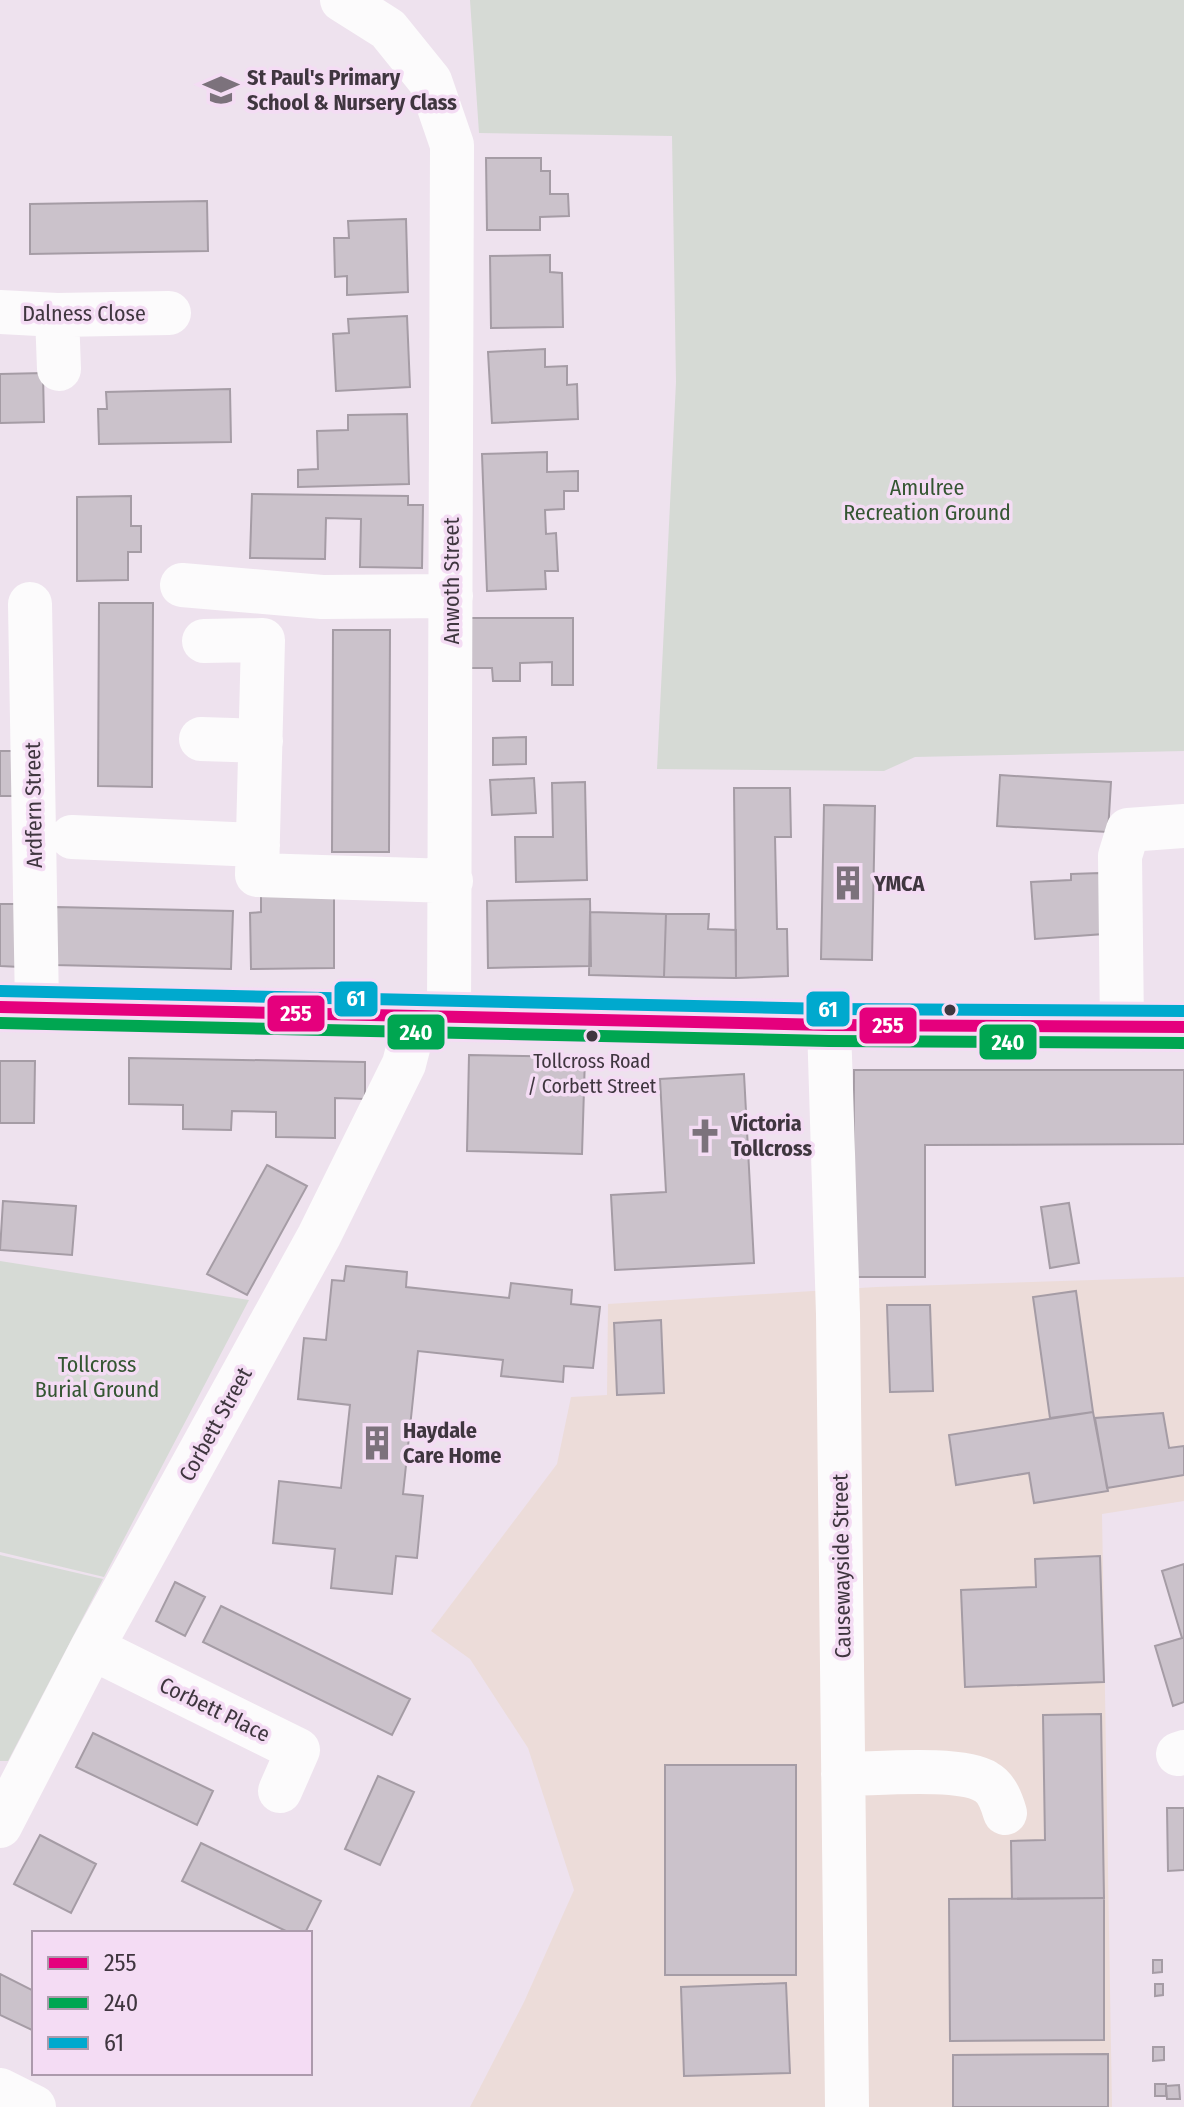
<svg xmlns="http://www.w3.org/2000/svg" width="1184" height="2107" viewBox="0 0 1184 2107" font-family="'Fira Sans Condensed',sans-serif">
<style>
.industrial{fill:#ecdcd9}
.green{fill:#d6dad5}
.building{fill:#cbc2cb;stroke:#a59ca5;stroke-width:2}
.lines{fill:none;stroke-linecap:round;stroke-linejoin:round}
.minor{stroke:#fcfbfc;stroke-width:44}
.bus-1-casing{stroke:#f4dcf4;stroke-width:18}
.bus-2-casing{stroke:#f4dcf4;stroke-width:18}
.bus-3-casing{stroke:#f4dcf4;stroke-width:18}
.bus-1{stroke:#e5007d;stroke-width:12}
.bus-2{stroke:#00a651;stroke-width:12}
.bus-3{stroke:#00a9ce;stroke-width:12}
.bus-dot{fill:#3f363f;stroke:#f4dcf4;stroke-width:3}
.labels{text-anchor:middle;stroke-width:7;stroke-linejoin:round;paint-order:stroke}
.bus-label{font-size:20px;fill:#3f363f;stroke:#f4dcf4}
.poi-label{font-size:22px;font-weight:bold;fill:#3f363f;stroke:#f4dcf4;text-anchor:start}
.street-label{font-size:22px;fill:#3f363f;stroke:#f4dcf4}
.park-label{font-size:22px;fill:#345632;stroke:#f4dcf4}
.line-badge{stroke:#f4dcf4;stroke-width:3}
.badge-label{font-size:22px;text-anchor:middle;font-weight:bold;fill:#fff}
</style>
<rect width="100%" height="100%" fill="#eee2ee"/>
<path class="industrial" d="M1184,1277V1501L1102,1514L1112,2107H470L524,2002L574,1890L528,1748L470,1659L431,1631L557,1464L571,1397L607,1395L608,1304L876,1287Z"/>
<path class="green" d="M470,0H1184V751L915,757L884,771L657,769L676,382L672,136L479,133Z
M0,1261L249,1300L104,1577L0,1552Z
M0,1555L103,1579L8,1761H0Z"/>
<path class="building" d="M486,158H541V171H550V194H568L569,216L540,217V230H487Z
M207,201L208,251L30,254V204Z
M406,219L408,292L347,295V276L335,277L334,238H349L348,221Z
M550,255V272L562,273L563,327L491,328L490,256Z
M407,316L410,387L336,391L333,334L349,333L348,319Z
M545,349V367L567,366V385L577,384L578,419L492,423L488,352Z
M43,373L44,422L0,423V374Z
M230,389L231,442L99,444L98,409H107L106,392Z
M407,414L409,484L298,487V470L318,469L317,431L348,430V415Z
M547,452V472L578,471V491H564V509L545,510L546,534L556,533L558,571H545L546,589L487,591L482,454Z
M252,494L408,496V505H423L422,568L360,567L361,519L326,518L325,559L250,558Z
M131,496V526H141V552H128V580L77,581V497Z
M99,603H153L152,787L98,786Z
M469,618H573V685H552V662L520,663V681H493L492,668H469Z
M333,630H390L389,852H332Z
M526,737V764L493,765V738Z
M0,751H13V796H0Z
M1000,775L1111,782L1108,832L997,826Z
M534,778L536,813L492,815L490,780Z
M585,782L587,880L516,882L515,837H553L552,783Z
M734,788H790L791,837H775L777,929H787L788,976L736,978Z
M824,805L875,806L872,960L821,959Z
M1100,873L1104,934L1035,939L1031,882L1071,880V874Z
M261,890H334V968L251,969L250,913L261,912Z
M590,899L591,966L488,968L487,901Z
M0,904H21L20,967L0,966Z
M56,907L233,911L231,969L54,965Z
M590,912L666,914L664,977L589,975Z
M666,914H709L708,929L736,930V978L664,977Z
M469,1055L585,1057L582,1154L467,1151Z
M129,1058L365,1062V1099L335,1098V1138L276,1137V1112L232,1111L231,1130L183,1129V1105L129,1104Z
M0,1061H35L34,1123H0Z
M854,1070H1184V1144L925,1145V1277H853Z
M744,1074L754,1263L615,1270L611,1195L666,1192L660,1079Z
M267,1165L307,1186L247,1295L207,1274Z
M3,1201L76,1206L72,1255L0,1250Z
M1069,1203L1079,1263L1050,1268L1041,1207Z
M346,1266L407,1272L406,1287L509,1298L511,1283L572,1290L571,1304L600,1307L593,1368L564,1366L563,1382L501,1376L503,1360L418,1351L403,1494L423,1496L417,1558L396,1556L392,1594L331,1588L335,1549L273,1543L279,1481L341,1488L350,1405L298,1399L304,1338L326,1340L332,1280L344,1281Z
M1076,1291L1093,1412L1050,1418L1033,1297Z
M887,1305H930L933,1391L890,1392Z
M661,1320L664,1393L617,1395L614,1323Z
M1093,1412L1108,1491L1034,1503L1029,1473L956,1485L949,1435Z
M1163,1413L1169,1448L1184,1446V1475L1107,1488L1095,1418Z
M1100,1556L1104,1682L965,1687L961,1590L1036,1587L1035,1559Z
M1184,1564V1702L1173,1706L1155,1646L1182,1638L1162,1571Z
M175,1582L205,1597L185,1636L156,1621Z
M221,1606L410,1699L392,1735L203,1642Z
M1101,1714L1104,1898L1012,1899L1011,1841L1045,1840L1043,1715Z
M93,1733L213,1791L197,1825L76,1767Z
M665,1765H796V1975H665Z
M378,1776L414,1792L380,1865L345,1849Z
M1167,1808H1184V1870L1168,1871Z
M40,1835L96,1864L71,1913L14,1884Z
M201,1843L321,1901L305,1933H290L182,1881Z
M1104,1898V2040L950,2041L949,1899Z
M1153,1960H1162V1972L1153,1973Z
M0,1974L34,1991V2031L0,2015Z
M786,1983L790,2073L684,2076L681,1987Z
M1155,1984H1163V1995L1155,1996Z
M1153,2047H1164V2060L1153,2061Z
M1108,2054V2107H953V2055Z
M1155,2084H1166V2096H1155Z
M1179,2085L1180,2099H1167L1166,2086Z"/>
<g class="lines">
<path class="minor" d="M342,0L388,29L430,81L452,145L449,1018
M0,312L57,315L169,313
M57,315L59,369
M182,585L322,597L451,596
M30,604L37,1007
M204,641L263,640L257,875L451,881
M201,739L261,741
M72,837L258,845
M0,1007L829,1025L1184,1027
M829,1025L838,1314L847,2107
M1122,1027L1120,856L1128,830L1184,826
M92,1648L298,1750L280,1791
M1178,1754L1184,1752
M843,1774C876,1774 960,1766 986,1782C997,1788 1002,1803 1005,1813
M0,1826L92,1648L319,1236L404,1064L416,1017
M0,2090L34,2107"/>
<g class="bus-1-casing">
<path id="bus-1" d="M0,1007L829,1025L1184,1027"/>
</g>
<g class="bus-2-casing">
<path id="bus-2" d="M0,1023L829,1041L1184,1043"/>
</g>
<g class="bus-3-casing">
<path id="bus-3" d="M0,991L829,1009L1184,1011"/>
</g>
<use href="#bus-1" class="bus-1"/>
<use href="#bus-2" class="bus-2"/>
<use href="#bus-3" class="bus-3"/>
</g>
<defs>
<g id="school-bare" transform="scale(2.76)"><path d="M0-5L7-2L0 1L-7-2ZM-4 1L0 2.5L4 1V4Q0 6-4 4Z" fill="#7c727c" stroke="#f4dcf4" stroke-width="2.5" paint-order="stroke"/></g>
<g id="building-bare" transform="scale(2.76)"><path d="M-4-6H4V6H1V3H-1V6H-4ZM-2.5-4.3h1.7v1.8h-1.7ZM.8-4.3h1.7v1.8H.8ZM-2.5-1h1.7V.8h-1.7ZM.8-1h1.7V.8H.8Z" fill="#7c727c" stroke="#f4dcf4" stroke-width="2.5" paint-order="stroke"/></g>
<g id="church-bare" transform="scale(2.76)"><path d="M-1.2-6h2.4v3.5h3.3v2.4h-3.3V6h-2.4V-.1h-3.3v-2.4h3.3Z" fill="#7c727c" stroke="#f4dcf4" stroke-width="2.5" paint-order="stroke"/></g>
</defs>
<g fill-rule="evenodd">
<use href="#school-bare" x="221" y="90"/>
<use href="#building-bare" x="848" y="883"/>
<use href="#church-bare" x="705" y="1136"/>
<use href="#building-bare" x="377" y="1443"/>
</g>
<g class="bus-dot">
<circle cx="950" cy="1010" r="7"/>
<circle cx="592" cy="1036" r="7"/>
</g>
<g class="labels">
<g class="bus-label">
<text x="592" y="1068">Tollcross Road<tspan x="592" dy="25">/ Corbett Street</tspan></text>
</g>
<g class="poi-label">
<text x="247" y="85">St Paul's Primary<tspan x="247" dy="25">School &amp; Nursery Class</tspan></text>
<text x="874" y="891">YMCA</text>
<text x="731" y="1131">Victoria<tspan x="731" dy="25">Tollcross</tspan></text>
<text x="403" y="1438">Haydale<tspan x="403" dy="25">Care Home</tspan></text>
</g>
<g class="street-label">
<text x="84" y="321">Dalness Close</text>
<text transform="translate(451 581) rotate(-90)" y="8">Anwoth Street</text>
<text transform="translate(33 805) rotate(-91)" y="8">Ardfern Street</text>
<text transform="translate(215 1424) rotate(-61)" y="8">Corbett Street</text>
<text transform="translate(841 1566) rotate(-91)" y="8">Causewayside Street</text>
<text transform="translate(215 1709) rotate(26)" y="8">Corbett Place</text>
</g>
<g class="park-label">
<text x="927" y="495">Amulree<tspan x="927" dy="25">Recreation Ground</tspan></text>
<text x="97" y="1372">Tollcross<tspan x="97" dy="25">Burial Ground</tspan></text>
</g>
</g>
<g class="line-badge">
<rect x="333" y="980" width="46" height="38" rx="8" fill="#00a9ce"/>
<rect x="805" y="990" width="46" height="38" rx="8" fill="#00a9ce"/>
<rect x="266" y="994" width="60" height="39" rx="8" fill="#e5007d"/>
<rect x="858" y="1006" width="60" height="39" rx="8" fill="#e5007d"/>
<rect x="386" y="1013" width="60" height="38" rx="8" fill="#00a651"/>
<rect x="978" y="1023" width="60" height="38" rx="8" fill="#00a651"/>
</g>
<g class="badge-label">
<text x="356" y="1006">61</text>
<text x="828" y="1017">61</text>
<text x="296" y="1021">255</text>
<text x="888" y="1033">255</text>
<text x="416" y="1040">240</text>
<text x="1008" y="1050">240</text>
</g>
<rect x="32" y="1931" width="280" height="144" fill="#f4dcf4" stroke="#ac9aac" stroke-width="2"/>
<rect x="48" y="1957" width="40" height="12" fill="#e5007d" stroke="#ac9aac" stroke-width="2"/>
<text x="104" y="1971" font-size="24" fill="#3f363f">255</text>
<rect x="48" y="1997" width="40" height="12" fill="#00a651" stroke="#ac9aac" stroke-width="2"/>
<text x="104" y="2011" font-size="24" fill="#3f363f">240</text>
<rect x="48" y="2037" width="40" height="12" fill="#00a9ce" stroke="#ac9aac" stroke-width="2"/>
<text x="104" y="2051" font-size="24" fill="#3f363f">61</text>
</svg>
